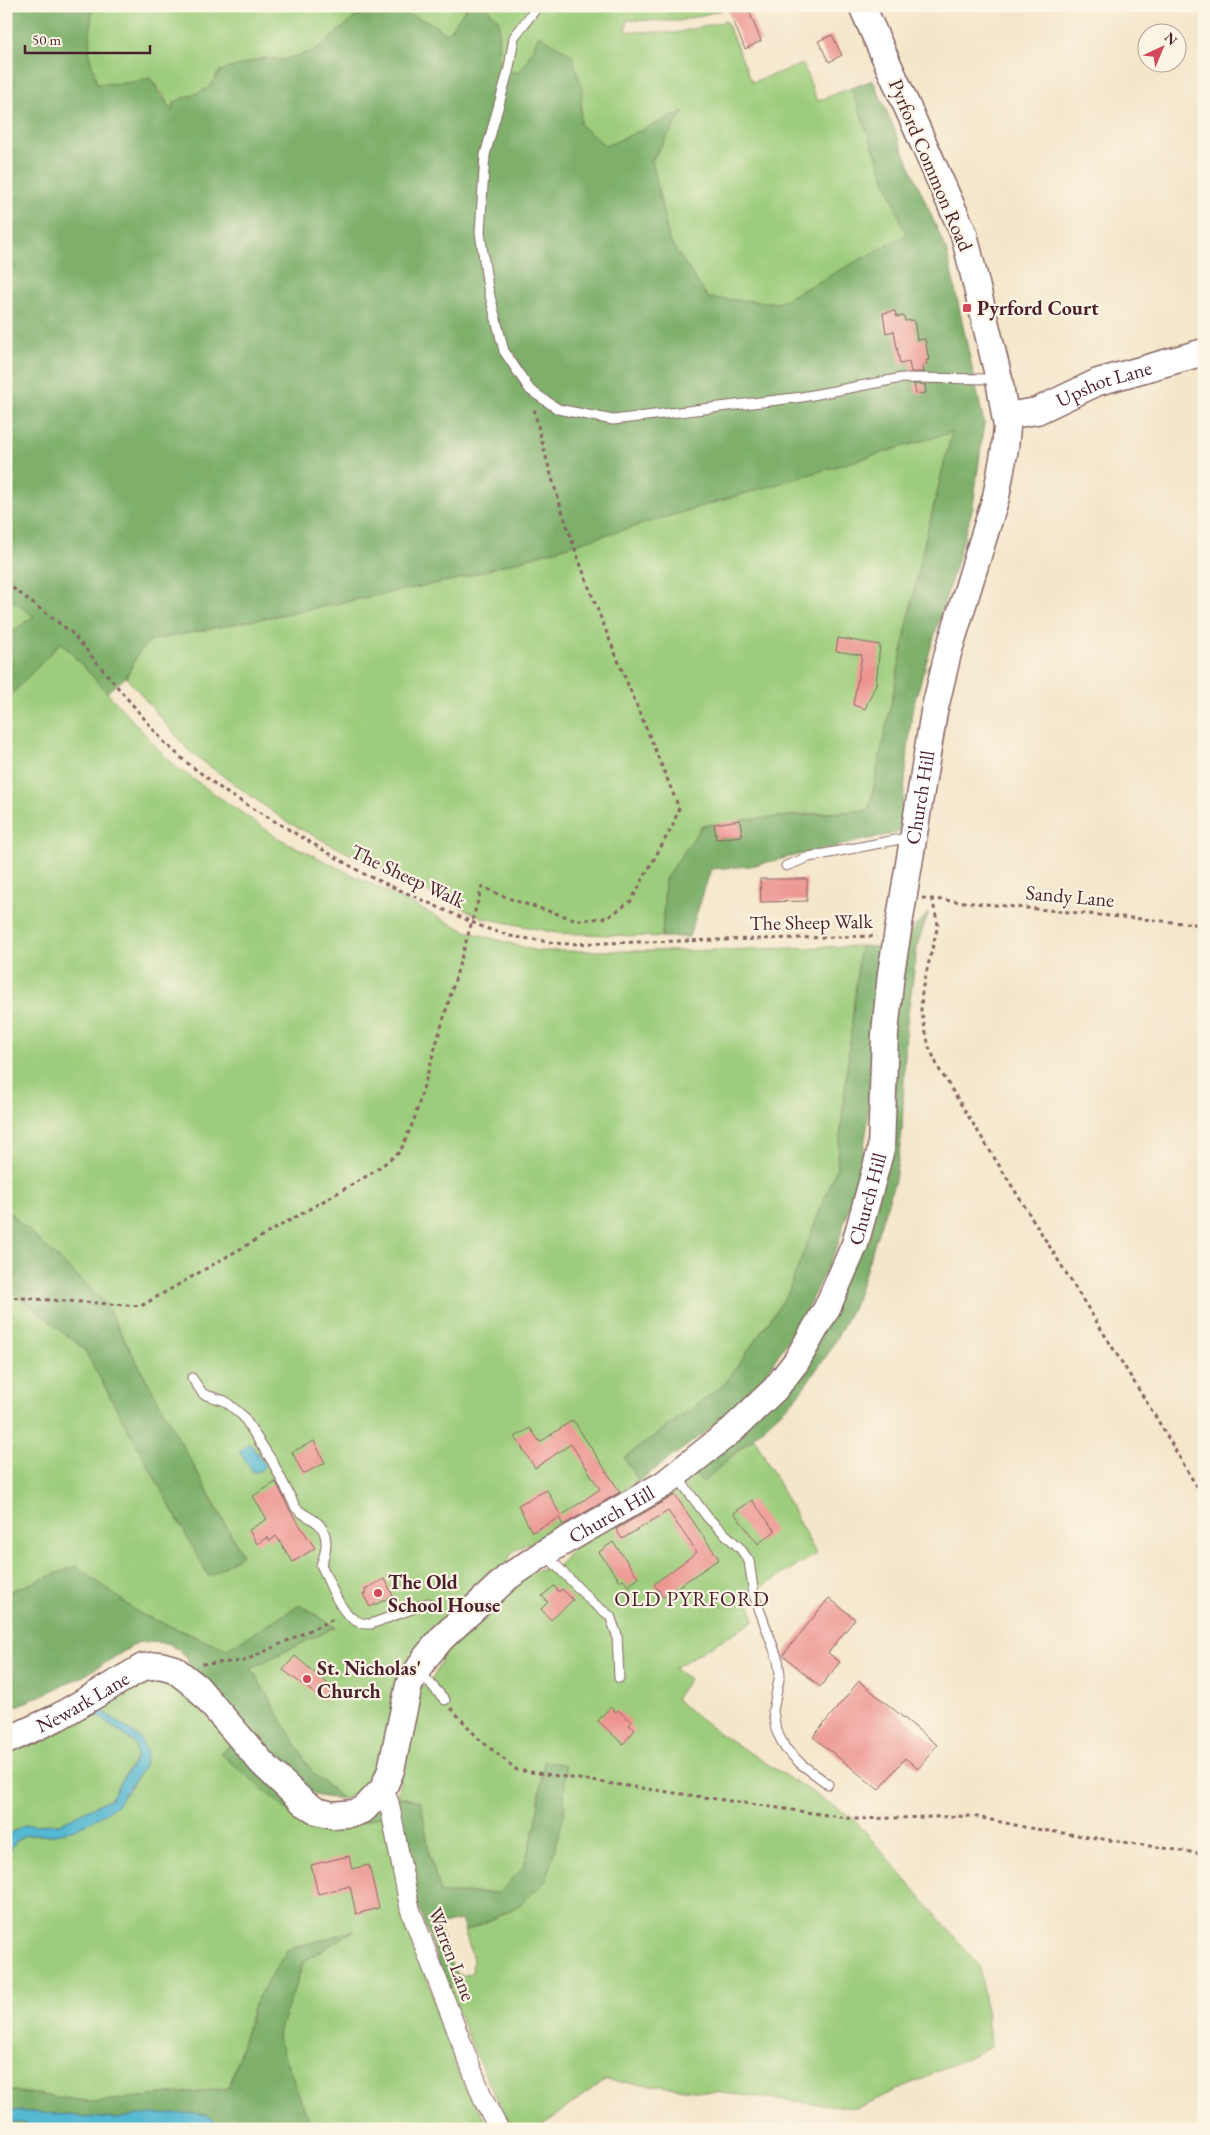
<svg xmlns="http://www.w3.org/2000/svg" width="1210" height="2135" viewBox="0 0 1210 2135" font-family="'EB Garamond',serif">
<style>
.green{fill:#9dcd7c;stroke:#747654}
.forest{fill:#7eb06c;stroke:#64684c}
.water{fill:#53b8d2;stroke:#4e6c7e}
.building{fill:#ed9491}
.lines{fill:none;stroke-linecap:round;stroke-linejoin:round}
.lane-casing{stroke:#866563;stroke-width:11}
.street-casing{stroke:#866563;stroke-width:21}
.secondary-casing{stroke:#866563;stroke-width:29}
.path{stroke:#866563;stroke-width:3;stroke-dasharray:4 4;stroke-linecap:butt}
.lane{stroke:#fff;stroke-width:9}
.street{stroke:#fff;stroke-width:19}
.secondary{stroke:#fff;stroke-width:26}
.poi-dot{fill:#d1495b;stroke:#fcf5e5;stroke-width:2}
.labels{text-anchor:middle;stroke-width:4.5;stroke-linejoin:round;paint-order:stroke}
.street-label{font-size:20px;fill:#4a1f2b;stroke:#fcf5e5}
.poi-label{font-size:20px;font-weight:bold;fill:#4a1f2b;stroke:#fcf5e5;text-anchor:start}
.neighbourhood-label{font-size:21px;letter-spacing:1px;fill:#4a1f2b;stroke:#fcf5e5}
</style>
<rect width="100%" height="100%" fill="#fcf5e5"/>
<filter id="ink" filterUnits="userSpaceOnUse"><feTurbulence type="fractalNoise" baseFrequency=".02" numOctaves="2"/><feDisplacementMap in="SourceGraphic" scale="10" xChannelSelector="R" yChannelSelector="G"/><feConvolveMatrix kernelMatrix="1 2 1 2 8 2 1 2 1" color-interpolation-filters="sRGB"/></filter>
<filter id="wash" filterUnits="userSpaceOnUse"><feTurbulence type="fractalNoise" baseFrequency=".0096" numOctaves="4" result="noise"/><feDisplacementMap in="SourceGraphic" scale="20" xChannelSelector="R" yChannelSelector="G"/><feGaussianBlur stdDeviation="1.12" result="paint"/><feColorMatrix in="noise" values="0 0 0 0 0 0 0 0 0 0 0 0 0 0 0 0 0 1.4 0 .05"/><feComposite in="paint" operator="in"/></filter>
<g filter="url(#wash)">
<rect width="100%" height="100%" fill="#f4e6ca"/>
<path class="green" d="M95,6H468L447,34L429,22L358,15L315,51L282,60L264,58L220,71L208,89L174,102L172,113L162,93L150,78L128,83L97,85L89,53L92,9Z
M485,6H721L722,10L679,21L627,20L626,31L675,33L726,21L752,82L803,64L817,101L851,88L907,235L778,303L708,298L669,240L652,160L683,112L606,146L580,125L582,89L539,35L525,65L516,73L498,67L499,21Z
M952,432L924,545L869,810L805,814L702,826L665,879L662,937L557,933L484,918L407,883L287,822L190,752L126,677L138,654L149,641L454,580Z
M6,596L34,616L6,636Z
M61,642L173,765L278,838L466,931L537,951H684L860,946L837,1167L787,1295L724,1385L624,1458L639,1481L586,1514L512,1552L501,1575L446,1621L378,1776L362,1792L343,1799L312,1772L251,1668L335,1627L300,1605L227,1649L140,1614L76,1566L6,1593V1286L84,1349L209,1576L242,1554L104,1302L6,1209V700Z
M754,1437L816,1554L748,1595L754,1621L674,1668L689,1679L675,1699L720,1734L854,1819L980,1967L991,2047L857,2108L604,2080L537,2129H514L491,2088L448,1991L457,1973L462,1976L472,1973L473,1960L465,1932L517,1907L564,1815L565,1765L544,1761L536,1825L523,1868L498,1893H441L430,1858L421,1802L397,1796L417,1690L435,1675L447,1646L526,1575L546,1568L554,1572L572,1549L693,1472L703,1482Z
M144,1680L174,1681L233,1743L220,1753L343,1828L382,1816L406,1914L460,2078L491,2129H312L277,2037L304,1961L353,1931L287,1950L255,2002L229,2088L93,2102L6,2090V1856L17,1840L26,1835H52L127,1793L144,1766L140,1738L95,1705Z
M89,1709L135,1743L137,1756L111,1798L59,1824L25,1825L6,1838V1754Z
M6,2121L61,2129H6Z"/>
<path class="forest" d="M6,6H95L92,9L89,53L97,84L128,83L150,78L172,112L174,102L208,89L220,71L264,58L282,60L315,51L358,15L389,7L429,22L447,34L468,6H485L499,21L498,67L516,73L525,65L539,35L572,55L582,89L580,125L606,146L684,111L652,160L669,240L708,298L778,303L906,235L851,88L873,80L947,252L984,423L973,507L912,710L900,832L750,866L711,869L689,937H662L665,879L702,826L714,824L717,839L742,836L740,820L869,810L924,545L952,432L454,580L149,641L138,654L126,677L107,692L61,642L6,700V636L34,616L6,596Z
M929,912L918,942L906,1029L902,1132L895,1181L855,1303L829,1352L796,1398L703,1482L693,1472L744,1427L856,1251L902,940Z
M860,946L877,947L867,1127L861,1166L837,1247L801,1320L765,1375L719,1422L639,1481L624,1458L724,1385L787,1295L837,1167Z
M6,1209L104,1302L242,1555L209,1577L84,1349L6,1286Z
M76,1566L140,1614L227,1649L300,1605L335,1627L251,1668L312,1772L343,1799C335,1798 327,1798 320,1796C280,1783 218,1702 189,1669L187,1657L168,1643L139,1642L82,1677L6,1711V1593Z
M233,1743L302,1808L377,1804L382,1816L343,1828L300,1821L220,1753Z
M544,1761L565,1765L564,1815L546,1881L517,1907L465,1932L461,1920L438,1925L452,1966L457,1973L448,1991L415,1897L397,1796L421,1802L430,1858L441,1893H498L523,1868L536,1825Z
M355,1930L304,1961L277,2037L312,2129H225L223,2125L138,2115L115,2119L6,2110V2090L93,2102L229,2088L255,2002L287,1950Z"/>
<path class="water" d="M250,1443L265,1465L260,1471L253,1472L239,1451Z
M95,1705L140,1738L147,1752L144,1766L117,1805L99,1817L75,1829L52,1835H26L17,1840L6,1856V1838L12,1832L25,1825L59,1824L111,1798L137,1757L135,1743L89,1709Z
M6,2110L115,2119L138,2115L195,2113L207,2115L225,2129L183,2127L61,2129L6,2121Z"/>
<g id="blocks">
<path class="building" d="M727,6H747L761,41L745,49Z
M832,35L842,55L829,62L818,41Z
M895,311L897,317L904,316L905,321L914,320L917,340L925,339L929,360H926L927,365L923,366L924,372H911L909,362L900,364L894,331L886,333L883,313Z
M914,384H925L926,393L916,394Z
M838,638L880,645L876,684L865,709L853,705L862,655L836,651Z
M740,820L742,836L716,839L714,824Z
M760,879H807V901L761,902Z
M573,1420L620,1492L563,1525L559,1518L532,1532L518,1505L547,1490L561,1516L600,1489L571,1444L535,1468L515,1437L530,1428L540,1442Z
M314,1441L325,1463L303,1474L292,1452Z
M276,1482L290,1511L315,1548L293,1562L276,1536L270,1541L267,1537L257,1544L249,1530L267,1519L253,1496Z
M675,1495L719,1559L663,1597L654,1584L697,1552L668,1511L622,1539L616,1529Z
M752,1500L775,1531L758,1544L734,1513Z
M613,1542L639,1578L628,1586L623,1579L620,1581L599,1552Z
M385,1579L393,1596L370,1607L363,1594L366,1593L365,1589Z
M554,1586L559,1592L562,1589L573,1600L551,1620L541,1609L548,1602L542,1596Z
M829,1598L855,1619L828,1653L840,1662L820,1687L783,1655Z
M295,1656L334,1689L325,1701L283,1670Z
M859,1681L937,1745L918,1769L905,1758L879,1790L813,1737Z
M610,1707L616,1712L618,1710L632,1722L629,1725L635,1730L623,1744L598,1721Z
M349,1856L352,1869L369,1865L379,1908L356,1914L350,1886L318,1894L311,1865Z"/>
</g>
</g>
<g filter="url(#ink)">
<use href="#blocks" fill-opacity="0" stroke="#866563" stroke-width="1"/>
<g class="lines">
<g class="lane-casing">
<path id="lane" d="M538,6L514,37L509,68L485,155L480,232L488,288L504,351L530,390L558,409L613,420L802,397L902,378L996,379
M786,866L809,857L911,837
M192,1378L203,1394L225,1401L243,1416L272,1461L296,1508C302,1514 308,1516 315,1521C330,1531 327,1550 321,1565C332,1586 342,1626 371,1624L428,1603
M676,1475L708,1518L740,1548L749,1561L754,1595L778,1660L780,1674L773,1711L776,1730L785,1748L801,1764L828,1784
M546,1555L592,1602L610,1616L617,1635L619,1678
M419,1671L445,1700"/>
</g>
<g class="street-casing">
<path id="street" d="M383,1789L389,1802L410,1909L484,2101L499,2129"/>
</g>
<g class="secondary-casing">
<g id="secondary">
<path id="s1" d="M1006,416L1037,411L1098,382L1204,352"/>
<path id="s2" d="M6,1741L58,1717L143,1667L160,1665L174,1669L197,1687L262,1763L304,1803L317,1811L333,1815L355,1813L364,1809L383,1789L391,1770L409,1685L426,1657L442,1638L508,1577L544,1553L664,1484L732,1430L775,1389L796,1362L827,1308L855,1244L881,1149L885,1033L891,973L934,712L948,653L996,497L1005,448L1007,427L999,379L964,234L862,6"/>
</g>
</g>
<path class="path" d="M6,583L71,632L164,742L186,762L227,793L364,874L485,928L510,936L563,944L877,936
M922,898L1204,925
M932,898L938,925L922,990L921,1010L929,1047L939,1069L1154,1414L1204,1499
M6,1297L141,1306L372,1173L400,1152L414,1120L482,887L513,900L577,920L607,918L631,901L673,825L679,808C626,676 564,546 534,408
M202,1664L244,1661L336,1618
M451,1708L479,1739L517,1770L854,1819L973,1816L1029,1828L1204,1854"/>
<use href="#lane" class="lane"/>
<use href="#street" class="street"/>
<use href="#secondary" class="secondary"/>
</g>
</g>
<g class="poi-dot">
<rect x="962" y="303" width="10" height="10" rx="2.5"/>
<circle cx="378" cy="1593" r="5"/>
<circle cx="307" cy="1679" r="5"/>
</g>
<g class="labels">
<g class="street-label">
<text transform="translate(931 165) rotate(67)" y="7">Pyrford Common Road</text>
<text dy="7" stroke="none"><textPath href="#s1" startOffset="104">Upshot Lane</textPath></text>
<text dy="7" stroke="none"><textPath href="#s2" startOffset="1668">Church Hill</textPath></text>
<text transform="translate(408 876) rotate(25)" y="7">The Sheep Walk</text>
<text transform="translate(1070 896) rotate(5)" y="7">Sandy Lane</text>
<text transform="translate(811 922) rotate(-1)" y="7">The Sheep Walk</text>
<text dy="7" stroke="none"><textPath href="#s2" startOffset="1262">Church Hill</textPath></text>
<text dy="7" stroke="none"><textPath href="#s2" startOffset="842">Church Hill</textPath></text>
<text dy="7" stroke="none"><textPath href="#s2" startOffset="86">Newark Lane</textPath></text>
<text transform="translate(452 1954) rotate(69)" y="7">Warren Lane</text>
</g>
<g class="poi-label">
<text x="977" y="315">Pyrford Court</text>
<text x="388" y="1589">The Old<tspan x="388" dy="23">School House</tspan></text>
<text x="317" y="1675">St. Nicholas'<tspan x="317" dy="23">Church</tspan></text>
</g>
<g class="neighbourhood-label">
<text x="692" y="1606">OLD PYRFORD</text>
</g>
</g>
<rect width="1210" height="2135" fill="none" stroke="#fcf5e5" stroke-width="25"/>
<g transform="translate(1162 48) rotate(44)"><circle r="24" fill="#fcf5e5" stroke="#b59f9b"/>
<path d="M0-4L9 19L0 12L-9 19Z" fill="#d1495b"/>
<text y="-8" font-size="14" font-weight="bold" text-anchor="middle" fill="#4a1f2b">N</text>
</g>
<path d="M25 45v8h125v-8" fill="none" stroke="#4a1f2b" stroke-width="2.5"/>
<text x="32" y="45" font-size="15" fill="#4a1f2b" stroke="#fcf5e5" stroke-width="4" paint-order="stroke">50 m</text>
</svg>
